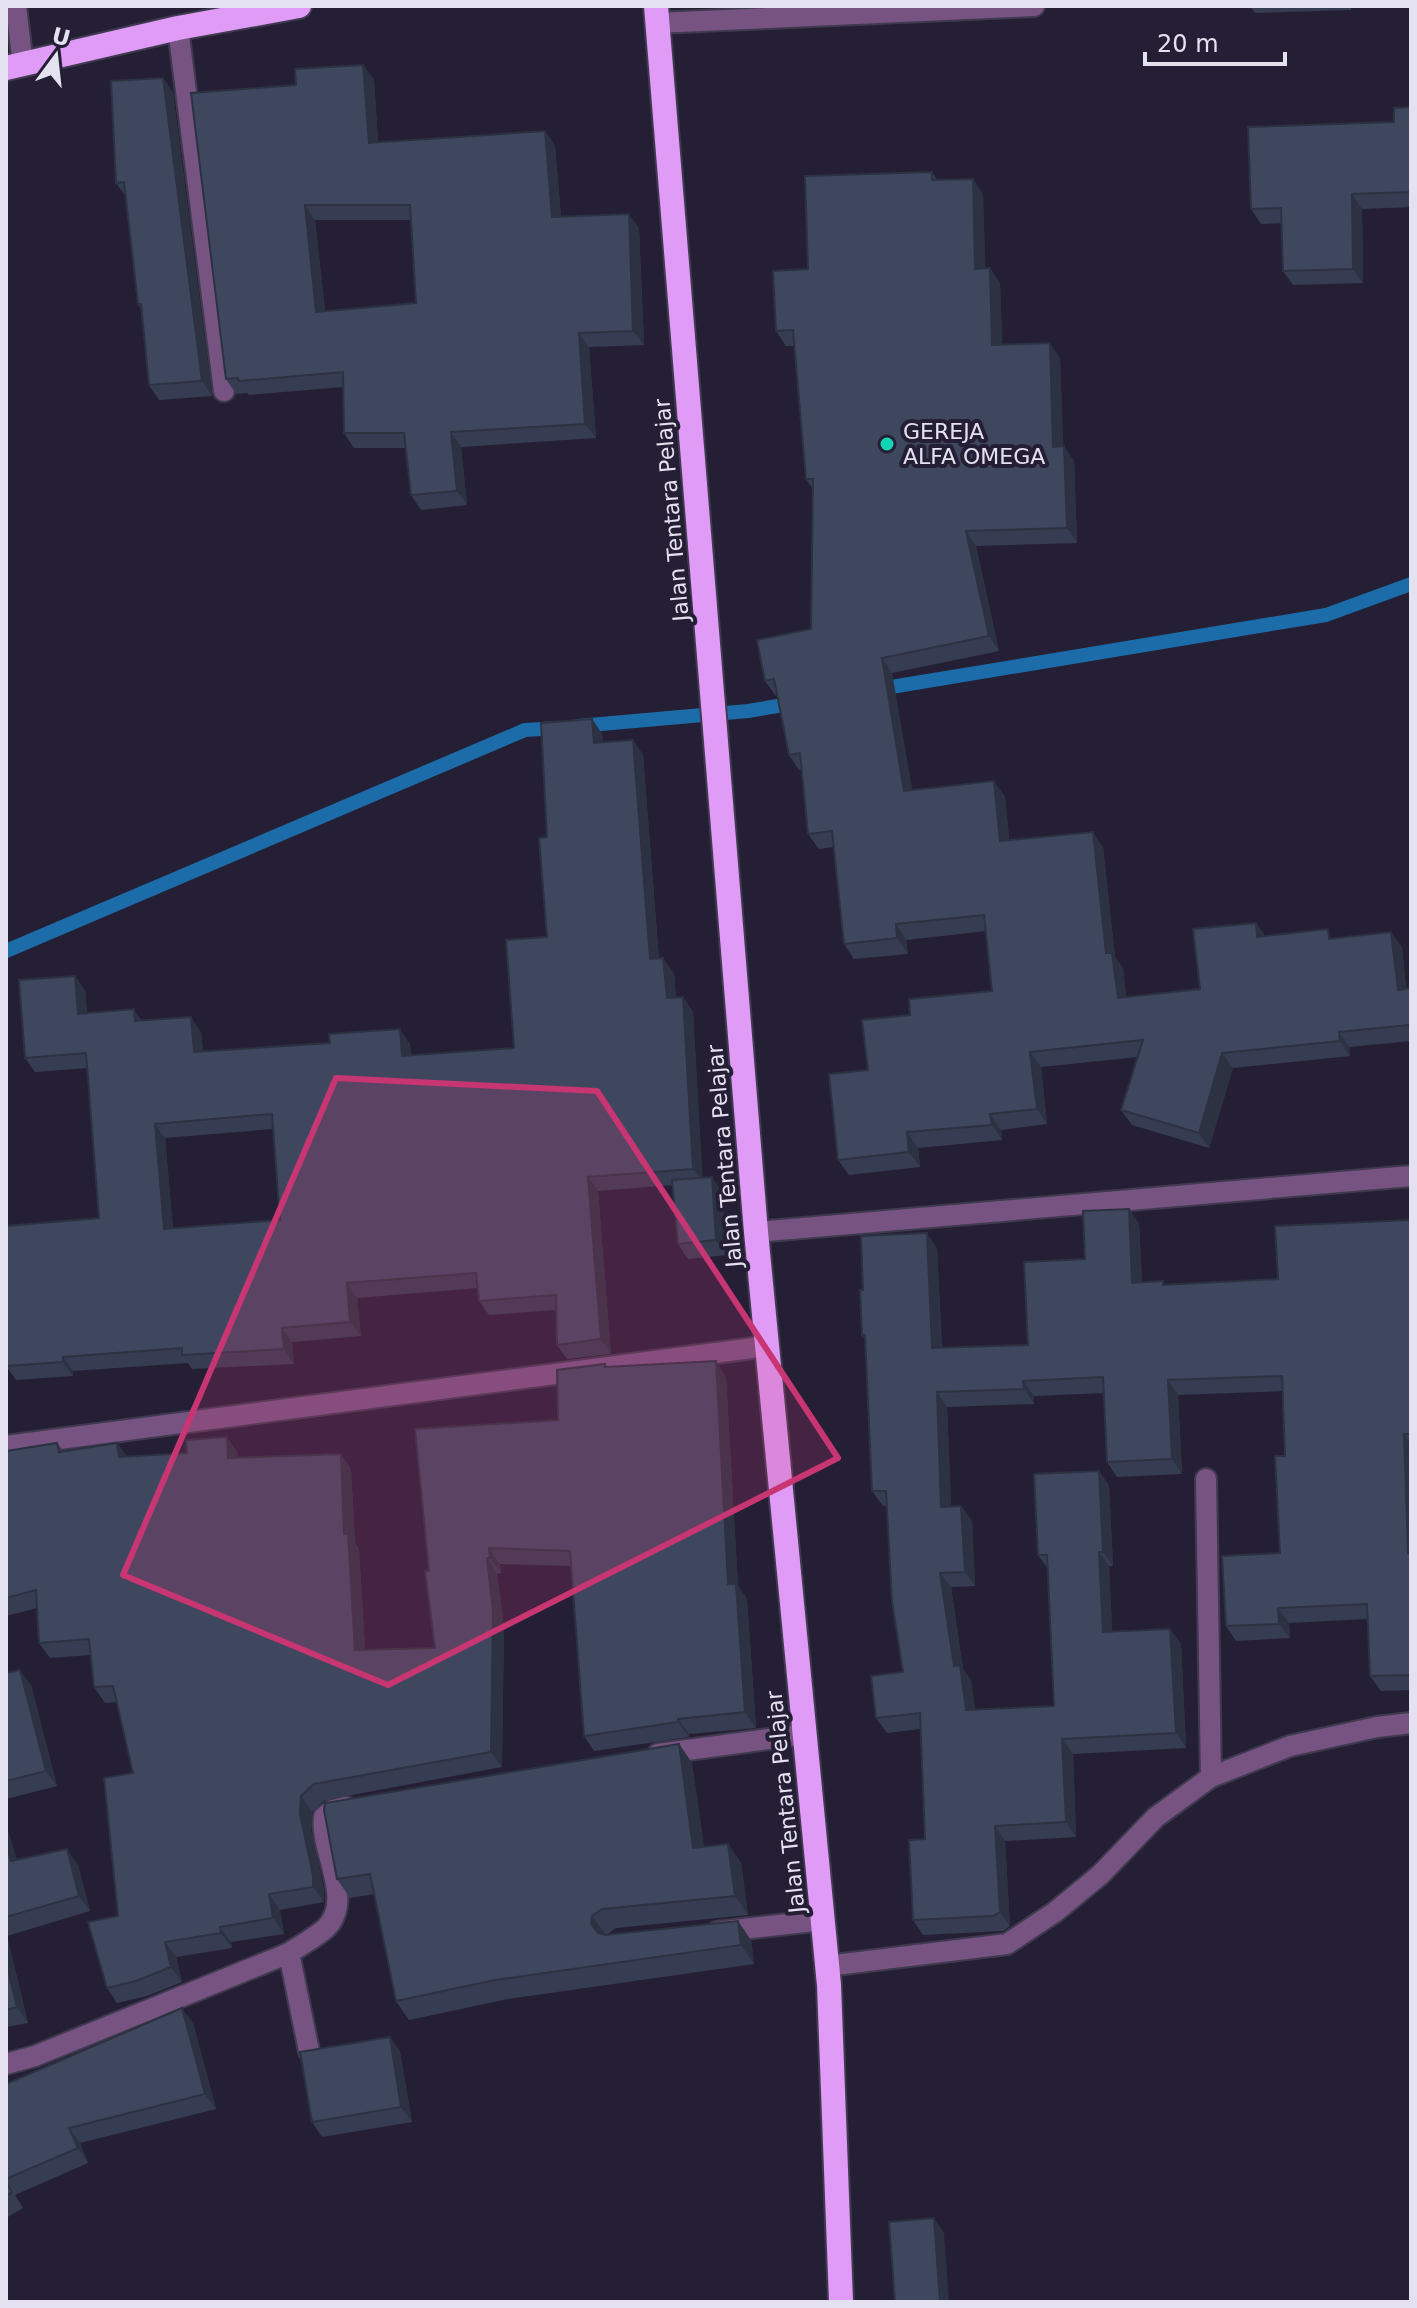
<svg xmlns="http://www.w3.org/2000/svg" width="1417" height="2308" viewBox="0 0 1417 2308" font-family="'DejaVu Sans',sans-serif">
<style>
.lines{fill:none;stroke-linecap:round;stroke-linejoin:round}
.stream{stroke:#1c6ca9;stroke-width:14}
.street-casing{stroke:#403a50;stroke-width:24}
.highway-casing{stroke:#403a50;stroke-width:28}
.street{stroke:#765381;stroke-width:20}
.highway{stroke:#e09bf7;stroke-width:24}
.wall{fill:#363d52;fill-rule:evenodd}
.shaded-wall{fill:#2c3242}
.building{fill:#3f475f;stroke:#2c3242;stroke-width:2;fill-rule:evenodd}
.marked{fill:#c73672;fill-opacity:0.2;stroke:#c73672;stroke-width:6;stroke-linejoin:round}
.poi-dot{fill:#12d5b4;stroke:#251f36;stroke-width:3}
.labels{text-anchor:middle;stroke-width:8;stroke-linejoin:round;paint-order:stroke}
.poi-label{font-size:22px;fill:#e4e2f1;stroke:#251f36;text-anchor:start}
.street-label{font-size:22px;fill:#e4e2f1;stroke:#251f36}
</style>
<rect width="100%" height="100%" fill="#251f36"/>
<g class="lines">
<path class="stream" d="M879,689L1326,615L1411,584
M578,726L748,711L795,703
M6,951L525,730L557,728"/>
<g class="street-casing">
<path id="street" d="M16,6L23,65
M657,23L1034,6
M178,28L224,391
M756,1232L1411,1176
M6,1446L768,1346
M1206,1479L1211,1777
M658,1754L805,1734
M717,1932L823,1920
M289,1953L309,2051
M827,1966L1007,1944L1055,1912L1100,1875L1156,1817L1211,1777L1290,1746L1377,1727L1411,1723
M6,2064L35,2056L289,1953C301,1945 316,1937 326,1928C355,1899 319,1850 324,1817L333,1810L346,1807"/>
</g>
<g class="highway-casing">
<path id="highway" d="M656,6L756,1232L829,1985L841,2302
M6,68L178,28L299,6"/>
</g>
<use href="#street" class="street"/>
<use href="#highway" class="highway"/>
</g>
<path class="wall" d="M1250,6H1351V10L1255,13Z
M163,78L173,93L212,396L159,400L149,385L142,311L138,304L125,195L116,183Z
M374,79L378,142L545,131L555,146L561,216L639,228L644,345L589,347L596,438L461,447L467,505L421,510L411,495L406,448H354L344,433L343,387L249,395L247,393L236,394L226,379L191,93ZM315,220H411L416,303L325,311Z
M1411,107V207L1362,209L1363,283L1293,285L1283,271L1282,223L1261,224L1251,209L1394,122Z
M932,172L937,180L983,194L985,268H990L1000,283L1002,344L1060,358L1063,446L1074,461L1077,543L976,546L999,651L892,673L912,790L1005,796L1009,840L1103,847L1115,957L1123,968L1126,997L1200,989L1256,923L1265,936L1334,938L1402,947L1406,989L1411,988V1041L1349,1047L1350,1056L1233,1068L1209,1148L1132,1125L1121,1110L1138,1057L1041,1067L1047,1124L1001,1130L1002,1140L918,1148L920,1167L849,1175L838,1160L868,1070L910,1015L992,991L986,931L906,940L908,954L854,959L844,944L834,847L819,849L808,834L802,770H799L789,755L777,696H776L765,681L811,629L813,489L806,479L794,346H786L776,331Z
M592,719L602,734L603,743L633,740L643,755L659,959L674,973L676,998L683,997L693,1012L702,1178L722,1192L727,1255L688,1259L678,1244L673,1185L598,1191L611,1354L567,1359L557,1345L556,1310L489,1315L479,1301L478,1288L357,1298L361,1336L292,1342L294,1364L192,1369L188,1363L73,1371V1376L16,1380L6,1366L99,1218L87,1068L35,1072L25,1058L85,990L87,1013L142,1021L201,1032L203,1052L410,1044L411,1055L514,1048L547,937V837ZM273,1129L280,1220L173,1229L165,1138Z
M1129,1209L1139,1224L1142,1282L1165,1284L1278,1279L1411,1220V1690L1381,1691L1370,1676L1367,1619L1289,1623L1290,1638L1236,1641L1226,1626L1280,1553L1285,1456L1282,1391L1178,1395L1182,1474L1117,1477L1107,1462L1104,1393L1034,1396V1404L947,1407L951,1507L961,1506L972,1521L975,1586L951,1587L963,1669L971,1680L975,1710L1054,1706L1048,1569L1038,1555L1099,1471L1109,1486L1113,1566H1109L1112,1631L1170,1629L1181,1644L1186,1748L1073,1754L1076,1837L1005,1841L1010,1926L1003,1931L923,1935L913,1920L925,1839L920,1729L887,1733L876,1718L903,1672L887,1506H883L872,1491L866,1340L862,1335L863,1290L937,1248L942,1348L1028,1345L1085,1259Z
M605,1364L608,1367L726,1377L738,1586L747,1599L756,1728L689,1734V1737L594,1751L584,1736L571,1566L500,1564L501,1573L497,1574L504,1626L502,1767L325,1800L312,1812L311,1830L324,1890V1902L280,1910L284,1934L231,1942L232,1948L176,1957L182,1982L147,1996L117,2003L107,1988L118,1916L133,1773L117,1702L105,1703L94,1687L91,1655L50,1658L39,1643L37,1608L6,1616V1473L57,1443L63,1451L117,1443L127,1457L237,1452L238,1458L351,1469L355,1543L359,1549L365,1650L435,1648L429,1571Z
M6,1673L31,1685L57,1786L6,1799Z
M679,1744L692,1763L704,1847L728,1844L741,1863L748,1915L616,1928L606,1935L751,1940L754,1964L508,1999L409,2020L396,2001L374,1894L350,1898L337,1879Z
M6,1825L17,1860L78,1865L90,1911L7,1936L28,2023L6,2027Z
M193,2023L216,2109L80,2143L88,2163L15,2195L23,2208L6,2218V2084Z
M390,2037L400,2052L412,2122L322,2137L312,2122Z"/>
<path class="shaded-wall" d="M363,65L374,79L379,157L369,143Z
M163,78L173,93L212,396L202,381Z
M545,131L555,146L562,231L552,217Z
M973,179L983,194L986,284L975,269Z
M1352,194L1362,209L1363,283L1353,269Z
M305,205L315,220L327,326L316,312Z
M629,214L639,228L644,345L633,331Z
M990,268L1000,283L1003,360L992,345Z
M579,333L589,347L596,438L585,424Z
M1050,343L1060,358L1064,462L1053,447Z
M451,432L461,447L467,505L457,491Z
M1064,446L1074,461L1077,543L1067,528Z
M966,531L976,546L999,651L989,636Z
M882,658L892,673L915,806L904,791Z
M592,719L602,734L604,758L594,743Z
M633,740L643,755L660,974L650,959Z
M994,781L1005,796L1011,856L1000,841Z
M1093,832L1103,847L1115,957L1123,968L1128,1013L1118,998L1106,953Z
M1256,923L1266,938L1257,937Z
M896,924L906,940L908,954L897,938Z
M1391,932L1402,947L1408,1005L1398,990Z
M663,958L674,973L677,1013L667,998Z
M75,976L85,990L89,1028L78,1014Z
M683,997L693,1012L703,1183L693,1169Z
M134,1009L144,1024L135,1021Z
M191,1017L201,1032L204,1067L194,1052Z
M400,1029L410,1044L412,1071L402,1056Z
M1339,1032L1349,1047L1350,1056L1340,1041Z
M1030,1052L1041,1067L1047,1124L1037,1109Z
M1222,1053L1233,1068L1209,1148L1199,1133Z
M990,1114L1001,1130L1002,1140L992,1125Z
M155,1124L165,1138L174,1244L164,1229Z
M907,1132L918,1148L920,1167L909,1152Z
M588,1177L598,1191L611,1354L601,1339Z
M712,1177L722,1192L727,1255L716,1240Z
M1129,1209L1139,1224L1143,1297L1132,1283Z
M927,1233L937,1248L942,1363L932,1348Z
M347,1283L357,1298L361,1336L350,1322Z
M282,1328L292,1342L294,1364L284,1349Z
M63,1357L73,1371V1376L63,1362Z
M716,1361L726,1377L738,1586L747,1599L756,1728L745,1712L728,1584Z
M1168,1380L1178,1395L1182,1474L1172,1459Z
M1023,1381L1034,1396V1404L1024,1389Z
M937,1392L947,1407L952,1522L941,1507Z
M1404,1434L1411,1445V1557L1408,1553Z
M227,1437L237,1452L239,1474L228,1458Z
M117,1443L128,1458L119,1457Z
M341,1454L351,1469L355,1543L359,1549L366,1665L355,1650L344,1534Z
M1099,1471L1109,1486L1113,1566L1103,1552Z
M961,1506L972,1521L975,1586L965,1572Z
M489,1548L500,1564L501,1573L490,1558Z
M1099,1552L1109,1566L1113,1646L1103,1632Z
M487,1558L497,1574L504,1626L502,1767L491,1752Z
M940,1573L951,1587L963,1669L971,1680L977,1725L966,1710L954,1666Z
M1278,1608L1289,1623L1290,1638L1279,1624Z
M1170,1629L1181,1644L1186,1748L1176,1733Z
M20,1670L31,1685L57,1786L46,1771Z
M678,1719L689,1734V1737L678,1722Z
M1062,1739L1073,1754L1076,1837L1066,1822Z
M679,1744L692,1763L707,1867L693,1848Z
M301,1796L312,1812L311,1830L324,1890V1902L313,1887L300,1814Z
M6,1825L22,1877L11,1861L6,1846Z
M995,1826L1005,1841L1010,1926L1000,1912Z
M728,1844L741,1863L748,1915L735,1896Z
M67,1849L78,1865L90,1911L79,1896Z
M269,1894L280,1910L284,1934L273,1918Z
M592,1916L606,1935L604,1943L591,1924Z
M738,1921L751,1940L754,1964L741,1945Z
M220,1927L231,1942L232,1948L221,1933Z
M6,1934L7,1936L28,2023L17,2007L6,1962Z
M165,1942L176,1957L182,1982L171,1967Z
M182,2008L193,2023L216,2109L205,2094Z
M390,2037L400,2052L412,2122L401,2107Z
M69,2128L80,2143L88,2163L78,2148Z
M934,2218L944,2233L949,2302H940Z"/>
<path class="building" d="M363,65L369,143L545,131L552,217L629,214L633,331L579,333L585,424L451,432L457,491L411,495L404,433H344L343,372L239,381L238,378L226,379L191,93L296,85L295,69ZM305,205H410L416,303L316,312Z
M163,78L202,381L149,385L141,304H138L124,182L116,183L111,81Z
M1411,107V192L1352,194L1353,269L1283,271L1281,208L1251,209L1248,127L1394,122V108Z
M932,172V180L973,179L975,269L990,268L992,345L1050,343L1053,447L1064,446L1067,528L966,531L989,636L882,658L904,791L994,781L1000,841L1093,832L1106,953H1112L1118,998L1200,989L1193,929L1256,923L1257,937L1328,929L1329,939L1391,932L1398,990L1411,988V1036L1409,1025L1339,1032L1340,1041L1222,1053L1199,1133L1121,1110L1143,1040L1030,1052L1037,1109L990,1114L992,1125L907,1132L909,1152L838,1160L829,1074L868,1070L862,1020L910,1015L909,999L992,991L984,915L896,924L897,938L844,944L832,831L808,834L800,753L789,755L774,679L765,681L757,640L811,629L813,479H806L793,330L776,331L773,271L808,269L805,176Z
M592,719L594,743L633,740L650,959L663,958L667,998L683,997L693,1169L588,1177L601,1339L557,1345L556,1295L479,1301L476,1273L347,1283L350,1322L282,1328L284,1349L182,1355V1348L63,1357V1362L6,1366V1226L99,1218L86,1053L25,1058L19,980L75,976L78,1014L134,1009L135,1021L191,1017L194,1052L330,1043L329,1034L400,1029L402,1056L514,1048L506,940L547,937L539,838L547,837L541,723ZM272,1114L280,1220L164,1229L155,1124Z
M712,1177L716,1240L678,1244L672,1180Z
M1129,1209L1132,1283L1163,1281V1285L1278,1279L1275,1226L1411,1220V1434H1404L1408,1553H1411V1675L1370,1676L1367,1604L1278,1608L1279,1624L1226,1626L1222,1556L1280,1553L1275,1456H1285L1282,1376L1168,1380L1172,1459L1107,1462L1103,1377L1023,1381L1024,1389L937,1392L941,1507L961,1506L965,1572L940,1573L954,1666L960,1665L966,1710L1054,1706L1047,1555H1038L1034,1474L1099,1471L1103,1552H1099L1103,1632L1170,1629L1176,1733L1062,1739L1066,1822L995,1826L1000,1912L993,1916L913,1920L909,1840L925,1839L920,1713L876,1718L871,1676L903,1672L892,1602L886,1491H872L865,1335H862L860,1290H863L861,1236L927,1233L932,1348L1028,1345L1024,1262L1085,1259L1083,1211Z
M716,1361L728,1584H736L745,1712L678,1719V1722L584,1736L570,1551L489,1548L490,1558H487L493,1611L491,1752L314,1784L301,1796L300,1814L313,1875V1887L269,1894L273,1918L220,1927L221,1933L165,1942L171,1967L136,1981L107,1988L88,1922L118,1916L104,1778L133,1773L113,1686L94,1687L89,1639L39,1643L36,1590L6,1598V1473H7L6,1451L57,1443L59,1452L117,1443L119,1457L187,1453L186,1440L227,1437L228,1458L341,1454L344,1534L348,1533L355,1650L435,1648L425,1571H429L415,1429L558,1420L557,1370L605,1364V1367Z
M20,1670L46,1771L6,1781V1673Z
M679,1744L693,1848L728,1844L735,1896L602,1909L592,1916L591,1924L598,1933L605,1935L738,1921L741,1945L495,1980L396,2001L370,1874L337,1879L324,1810L325,1803Z
M6,1846L11,1861L67,1849L79,1896L6,1917Z
M6,1962L17,2007L6,2010Z
M182,2008L205,2094L69,2128L78,2148L6,2179V2084Z
M390,2037L401,2107L312,2122L300,2052Z
M6,2182L12,2192L6,2196Z
M934,2218L940,2302H895L889,2222Z"/>
<path class="marked" d="M336,1078L597,1091L838,1458L388,1685L123,1575Z"/>
<circle class="poi-dot" cx="887" cy="444" r="8"/>
<g class="labels">
<g class="poi-label">
<text x="903" y="439">GEREJA<tspan x="903" dy="25">ALFA OMEGA</tspan></text>
</g>
<g class="street-label">
<text transform="translate(671 510) rotate(-95)" y="8">Jalan Tentara Pelajar</text>
<text transform="translate(724 1156) rotate(-95)" y="8">Jalan Tentara Pelajar</text>
<text transform="translate(785 1802) rotate(-96)" y="8">Jalan Tentara Pelajar</text>
</g>
</g>
<rect width="1417" height="2308" fill="none" stroke="#e4e2f1" stroke-width="16"/>
<g transform="translate(56 56) rotate(15)" stroke="#251f36" stroke-width="6" paint-order="stroke">
<path d="M0-6L14 30L0 20L-14 30Z" fill="#e4e2f1"/>
<text y="-12" font-size="22" font-weight="bold" text-anchor="middle" fill="#e4e2f1">U</text>
</g>
<path d="M1145 52v12h140v-12" fill="none" stroke="#e4e2f1" stroke-width="4"/>
<text x="1157" y="52" font-size="24" fill="#e4e2f1" stroke="#251f36" stroke-width="6" paint-order="stroke">20 m</text>
</svg>
